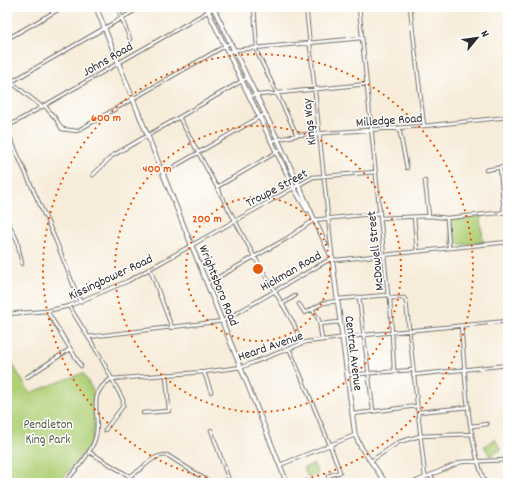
<svg xmlns="http://www.w3.org/2000/svg" width="515" height="490" viewBox="0 0 515 490" font-family="Dekko,sans-serif">
<style>
.green{fill:#b1d078;stroke:#6e7e52}
.lines{fill:none;stroke-linecap:round;stroke-linejoin:round}
.minor-casing{stroke:#726f68;stroke-width:4.5}
.major-casing{stroke:#726f68;stroke-width:5.5}
.minor{stroke:#fff;stroke-width:2.5}
.major{stroke:#fff;stroke-width:3.5}
.ring{fill:none;stroke:#e8590c;stroke-width:2;stroke-dasharray:2 4}
.labels{text-anchor:middle;stroke-width:3;stroke-linejoin:round;paint-order:stroke}
.street-label{font-size:13px;fill:#2b2b2b;stroke:#fff}
.park-label{font-size:13px;fill:#535d42;stroke:#fff}
.centre{fill:#e8590c;stroke:#fff;stroke-width:2}
.ring-label{font-size:12px;text-anchor:middle;font-weight:bold;fill:#e8590c;stroke:#fff;stroke-width:3;stroke-linejoin:round;paint-order:stroke}
</style>
<rect width="100%" height="100%" fill="#fff"/>
<filter id="ink" filterUnits="userSpaceOnUse"><feTurbulence type="fractalNoise" baseFrequency=".025" numOctaves="2"/><feDisplacementMap in="SourceGraphic" scale="8" xChannelSelector="R" yChannelSelector="G"/><feConvolveMatrix kernelMatrix="1 2 1 2 8 2 1 2 1" color-interpolation-filters="sRGB"/></filter>
<filter id="wash" filterUnits="userSpaceOnUse"><feTurbulence type="fractalNoise" baseFrequency=".012" numOctaves="4" result="noise"/><feDisplacementMap in="SourceGraphic" scale="16" xChannelSelector="R" yChannelSelector="G"/><feGaussianBlur stdDeviation="0.9" result="paint"/><feColorMatrix in="noise" values="0 0 0 0 0 0 0 0 0 0 0 0 0 0 0 0 0 1.4 0 .05"/><feComposite in="paint" operator="in"/></filter>
<g filter="url(#wash)">
<rect width="100%" height="100%" fill="#f7ecd9"/>
<path class="green" d="M481,216L483,243L451,245L449,219Z
M7,355L30,393L83,373L94,392V429L91,444L59,483H7Z
M495,439L501,450L490,456L484,446Z
M314,464L318,474L308,478L304,468Z"/>
</g>
<g filter="url(#ink)">
<g class="lines">
<g class="minor-casing">
<path id="minor" d="M117,7L130,39
M254,7L257,48
M306,7L332,255
M359,7L388,295L390,298H404L406,301L425,477
M410,7L424,126
M7,39L63,7
M255,48L297,135
M228,52L234,50L362,38
M249,96L367,84
M44,105L56,119
M41,106L11,82L141,7
M179,117L254,256L294,324L301,344
M57,121L62,129L77,131L230,43
M7,127L216,7
M399,128L407,168
M7,131L56,241L80,302
M271,141L297,135L424,126L508,117
M500,167L504,212
M486,170L508,166
M163,173L265,114
M93,175L112,156L247,78
M425,181L429,216
M217,187L282,149
M414,217L417,251
M381,218L429,216L447,218L508,212
M447,218L449,247
M7,220L17,240L22,264
M150,269L172,328
M208,283L286,239L314,220L380,213
M359,297L373,410
M390,298L394,370
M338,299L388,295
M282,304L295,296
M299,304L305,313L323,303L338,301
M69,306L100,356L123,400V406L105,430
M312,309L319,320L322,340
M47,311L81,366
M7,314L47,311L69,306L128,281L313,177L376,172
M320,324L340,322
M461,326C466,378 466,434 485,483
M88,337L223,321L332,258L336,260L508,242
M289,348L330,445L340,472L328,476L330,483
M204,372L211,392
M347,375L412,370
M413,375L508,365
M27,377L70,349
M418,412L469,407
M143,413L169,411L166,374
M353,414L417,406
M472,426L487,424
M211,430L230,483
M89,452L129,476C144,471 149,455 167,455L211,483
M371,461L399,442L420,436L472,434
M280,465L355,435
M430,475L436,483
M65,483C75,470 90,455 95,439C103,416 84,396 111,379L204,372L242,367L306,342L364,335L508,321
M412,483L461,462L508,460"/>
</g>
<g class="major-casing">
<path id="major" d="M96,7L287,483
M206,7L294,188L307,210
M213,7L277,138L332,258L355,435L362,449L386,483"/>
</g>
<use href="#minor" class="minor"/>
<use href="#major" class="major"/>
</g>
</g>
<g class="ring">
<circle cx="258" cy="269" r="72"/>
<circle cx="258" cy="269" r="143"/>
<path d="M236 483A215 215 0 1 1 280 483"/>
</g>
<g class="labels">
<g class="street-label">
<text transform="translate(107 58) rotate(-30)" y="5">Johns Road</text>
<text transform="translate(389 119) rotate(-4)" y="5">Milledge Road</text>
<text transform="translate(308 122) rotate(-96)" y="5">Kings Way</text>
<text transform="translate(276 187) rotate(-28)" y="5">Troupe Street</text>
<text transform="translate(374 251) rotate(-96)" y="5">McDowell Street</text>
<text transform="translate(290 270) rotate(-30)" y="5">Hickman Road</text>
<text transform="translate(110 276) rotate(-25)" y="5">Kissingbower Road</text>
<text transform="translate(220 285) rotate(68)" y="5">Wrightsboro Road</text>
<text transform="translate(270 345) rotate(-19)" y="5">Heard Avenue</text>
<text transform="translate(355 353) rotate(83)" y="5">Central Avenue</text>
</g>
<g class="park-label">
<text x="48" y="428">Pendleton<tspan x="48" dy="15">King Park</tspan></text>
</g>
</g>
<circle cx="258" cy="269" r="6" class="centre"/>
<g class="ring-label">
<text x="106" y="121">600 m</text>
<text x="157" y="172">400 m</text>
<text x="207" y="222">200 m</text>
</g>
<rect width="515" height="490" fill="none" stroke="#fff" stroke-width="24"/>
<g transform="translate(477 38) rotate(61)" stroke="#ffffff" stroke-width="3" paint-order="stroke">
<path d="M0-3L7 15L0 10L-7 15Z" fill="#2b2b2b"/>
<text y="-6" font-size="11" font-weight="bold" text-anchor="middle" fill="#2b2b2b">N</text>
</g>
</svg>
